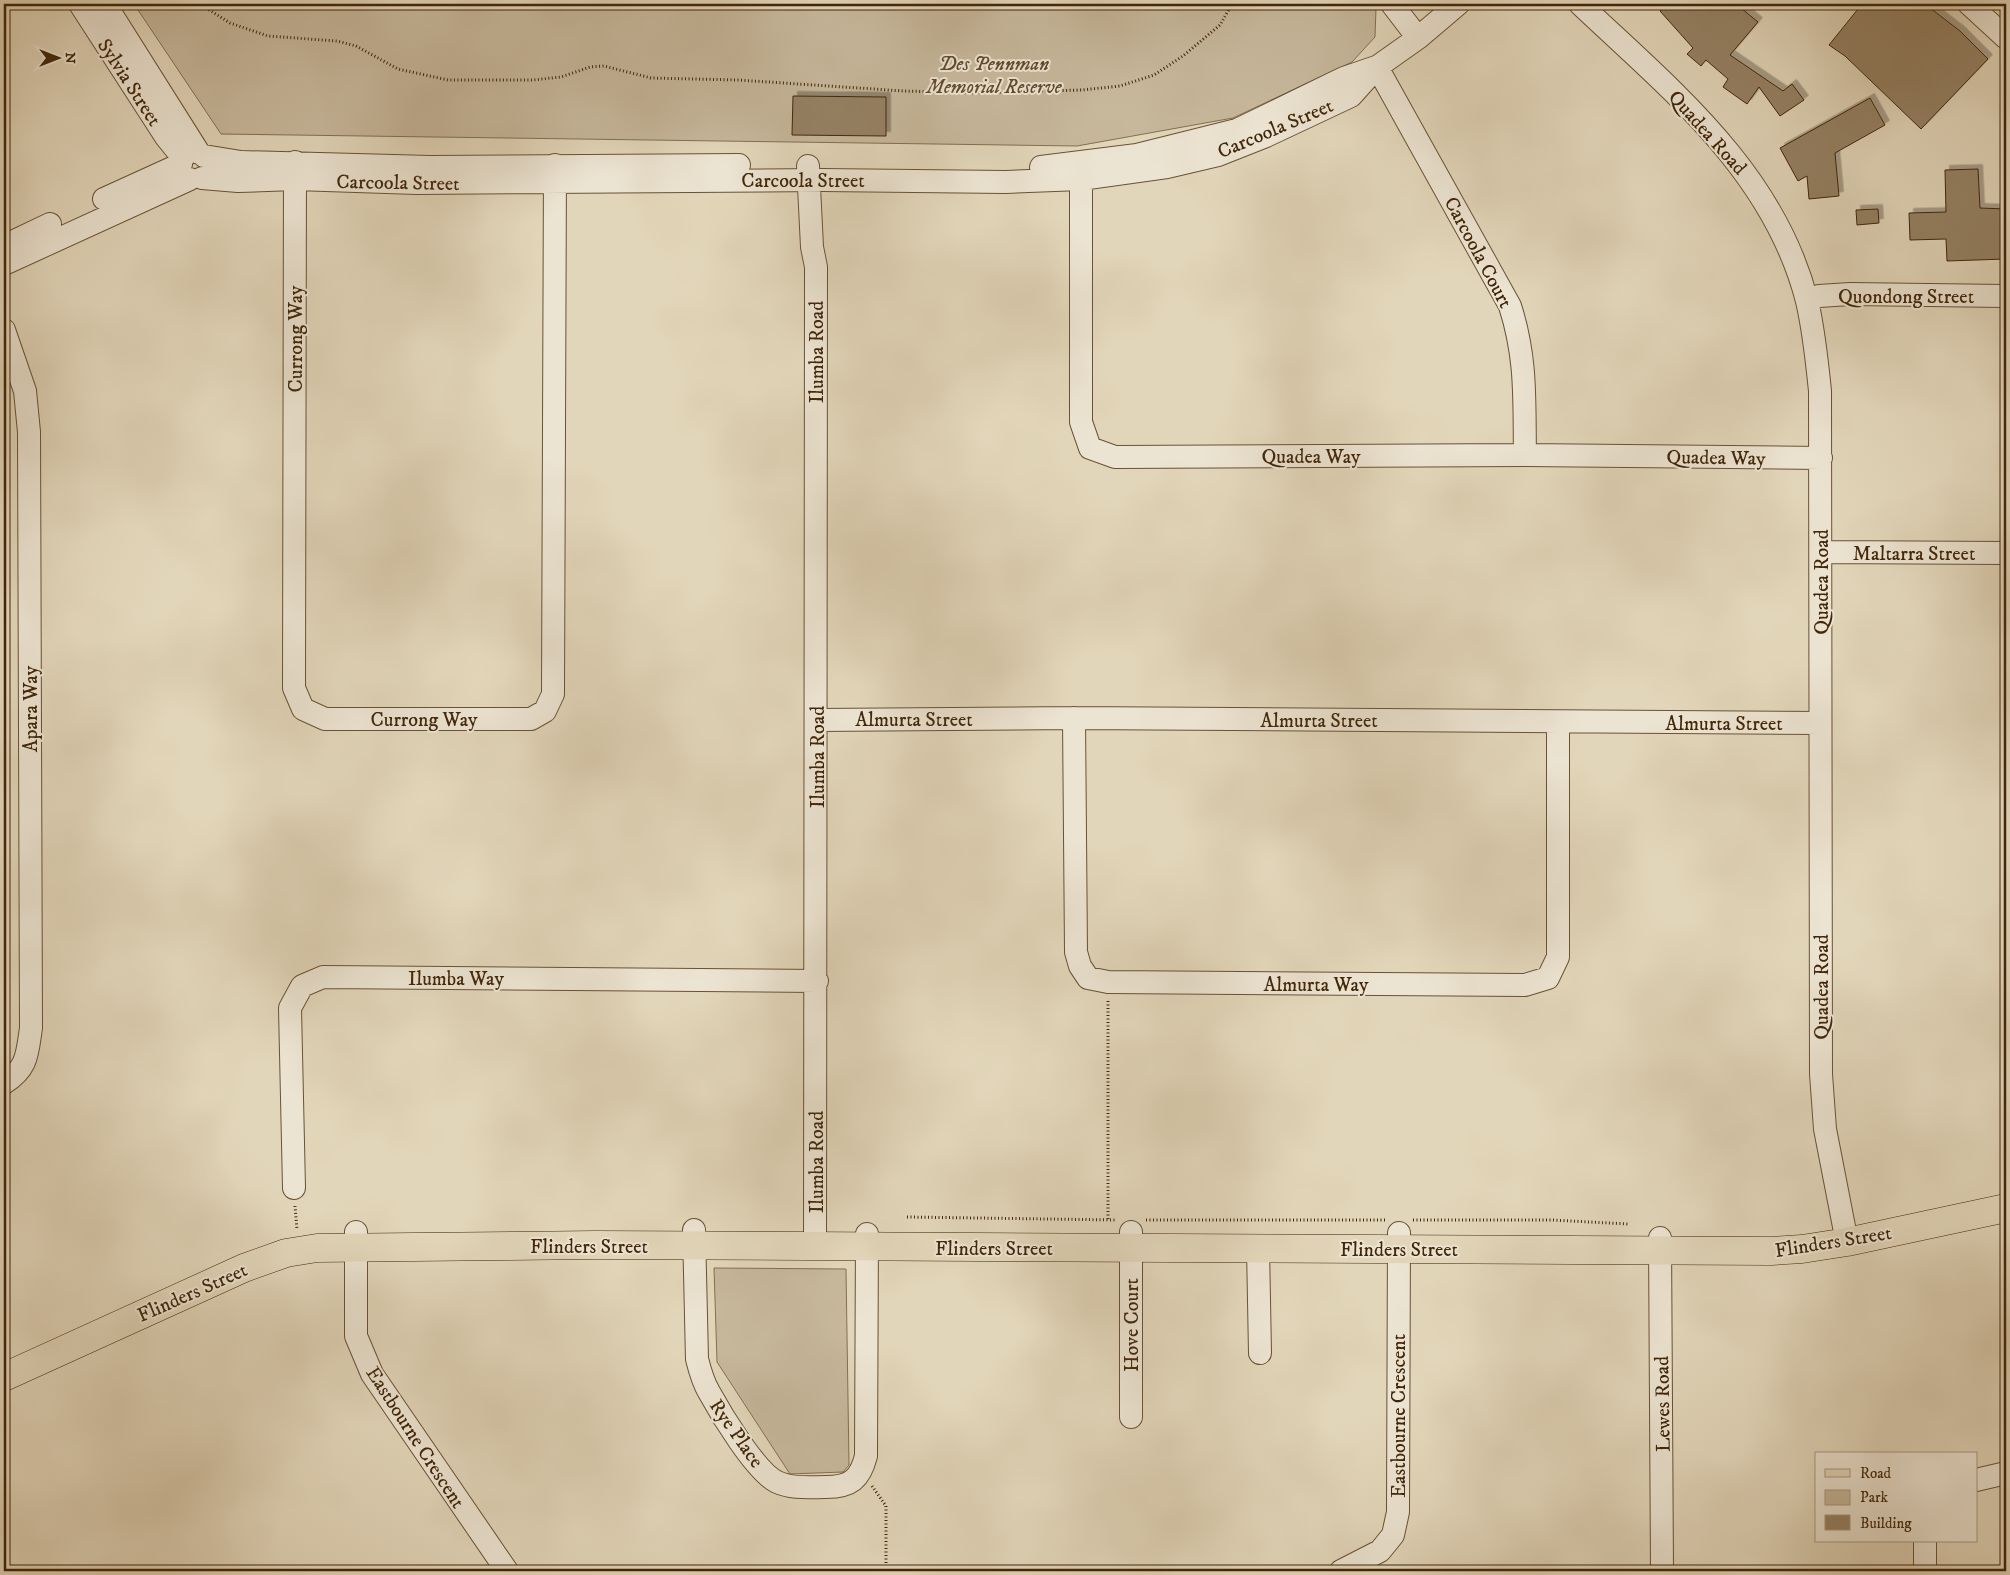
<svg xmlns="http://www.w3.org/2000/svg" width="2010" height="1575" viewBox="0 0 2010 1575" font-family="'IM FELL DW Pica',serif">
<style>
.green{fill:#c7b89c;stroke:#846f52}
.building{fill:#958265;stroke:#412609;filter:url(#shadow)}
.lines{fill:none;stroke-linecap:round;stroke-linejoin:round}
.minor-casing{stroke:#695235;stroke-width:24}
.major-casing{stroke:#412609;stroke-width:29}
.path{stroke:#412609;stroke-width:3;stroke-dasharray:1 2.5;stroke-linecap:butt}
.minor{stroke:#ece4d2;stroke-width:22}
.major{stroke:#e2d6ba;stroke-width:28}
.labels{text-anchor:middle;stroke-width:4;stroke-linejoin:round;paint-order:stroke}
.park-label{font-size:20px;font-style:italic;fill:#624a2e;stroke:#ece4d2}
.street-label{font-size:20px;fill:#412609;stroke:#ece4d2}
</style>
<defs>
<filter id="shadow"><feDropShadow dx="4.5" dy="-4.5" stdDeviation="0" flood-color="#0004"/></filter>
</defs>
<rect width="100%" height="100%" fill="#e2d6ba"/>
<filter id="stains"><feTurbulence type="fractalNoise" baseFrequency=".004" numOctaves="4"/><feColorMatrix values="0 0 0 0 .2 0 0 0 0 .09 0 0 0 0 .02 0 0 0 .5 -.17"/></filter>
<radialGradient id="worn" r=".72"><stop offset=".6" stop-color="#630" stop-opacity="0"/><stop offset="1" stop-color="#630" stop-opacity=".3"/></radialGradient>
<path class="green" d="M134,4H1373L1376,8L1375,37L1352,62L1233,118L1077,146L221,134Z
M714,1268L846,1269L849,1465L843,1472L790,1474L717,1362Z"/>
<path class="building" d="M1669,4H1736L1758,22L1730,55L1783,91L1792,84L1804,100L1780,116L1759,87L1747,104L1723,87L1728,79L1706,60L1701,66L1687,54L1693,48L1660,11Z
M1862,4H1925L1960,31L1988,59L1921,129L1845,56L1829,45Z
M793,96L886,97V136L792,135Z
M1870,98L1885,125L1835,153L1839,196L1809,199L1807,176L1798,181L1780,148Z
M1978,169L1980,208L2006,209V259L1947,261L1946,239L1910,240L1909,213L1946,212L1945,170Z
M1878,209L1879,223L1857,225L1856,210Z"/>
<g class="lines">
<g class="minor-casing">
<path id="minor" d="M80,4L166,137L183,158
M105,4L199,153
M1392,4L1418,38
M1580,4C1672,91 1774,172 1807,301C1814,331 1817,361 1820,391L1821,1074L1825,1129L1847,1242
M1969,4L2006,38
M1377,67L1510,306C1527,359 1524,400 1525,455
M204,156L241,162L430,167L739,165
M295,162L294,688L303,709L325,719H531L545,711L553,694L555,165
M1081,165V422L1090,448L1115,457L1525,455L1821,458
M808,166L812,247L816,267L815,1246
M1041,167L1137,155L1237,130L1344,78L1376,67
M202,178L238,181L295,179L417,183L822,180L1006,182L1081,179L1167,167L1218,155L1266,136L1351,96L1377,67L1418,38L1458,4
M104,199L181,164
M4,246L50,224
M4,264L190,179
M1807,300L1819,296L1850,294L2006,296
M4,330L25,391L29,432L31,1028C27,1054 28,1068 4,1083
M1822,552L2006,553
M1074,718L1076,952L1080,966L1088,978L1108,982L1525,985L1548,978L1558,957V722
M817,720L1074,718L1820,723
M294,1188L290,1008L302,986L323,977L817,981
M694,1230L697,1359C700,1371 703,1382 709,1392C721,1414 756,1472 777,1482C792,1489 810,1487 826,1487C851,1487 860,1479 866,1456L867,1234
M356,1232V1336L372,1374L507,1571
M1131,1232V1417
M1660,1238L1662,1571
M1258,1248L1260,1353
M1976,1480L2006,1473
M1341,1571L1380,1551L1393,1535L1398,1512L1399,1233
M1925,1571V1541"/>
</g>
<g class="major-casing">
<path id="major" d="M4,1377L244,1268L286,1253L317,1248L596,1245L1771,1251L1802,1249L1847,1242L2006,1208"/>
</g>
<path class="path" d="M200,4L230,23L268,36L337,41L356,46L398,69L448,80H533L561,77L590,67L604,66L651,78L738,80L904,91L973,93L1082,90L1120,86L1154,75L1183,56L1220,25L1232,4
M1108,1001V1220
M295,1206L297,1230
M907,1217L1117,1220
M1146,1220H1385
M1413,1220H1552L1628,1224
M872,1486L886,1506V1571"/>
<use href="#minor" class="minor"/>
<use href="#major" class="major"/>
</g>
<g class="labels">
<g class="park-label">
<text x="994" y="70">Des Pennman<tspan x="994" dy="23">Memorial Reserve</tspan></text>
</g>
<g class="street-label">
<text transform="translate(130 82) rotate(57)" y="7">Sylvia Street</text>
<text transform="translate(1275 128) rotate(-23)" y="7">Carcoola Street</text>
<text transform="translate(1708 132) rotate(48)" y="7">Quadea Road</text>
<text x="803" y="187">Carcoola Street</text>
<text transform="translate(398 182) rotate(1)" y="7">Carcoola Street</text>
<text transform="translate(1479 252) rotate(62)" y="7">Carcoola Court</text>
<text x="1906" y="303">Quondong Street</text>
<text transform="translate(295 339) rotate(-90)" y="7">Currong Way</text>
<text transform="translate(816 352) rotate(-90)" y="7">Ilumba Road</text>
<text x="1311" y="463">Quadea Way</text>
<text transform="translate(1716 457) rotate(1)" y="7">Quadea Way</text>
<text x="1914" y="560">Maltarra Street</text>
<text transform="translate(1821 582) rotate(-90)" y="7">Quadea Road</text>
<text transform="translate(30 709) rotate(-90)" y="7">Apara Way</text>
<text x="424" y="726">Currong Way</text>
<text x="914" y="726">Almurta Street</text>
<text x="1319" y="727">Almurta Street</text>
<text x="1724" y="730">Almurta Street</text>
<text transform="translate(817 757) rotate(-90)" y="7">Ilumba Road</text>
<text x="456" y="985">Ilumba Way</text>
<text x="1316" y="991">Almurta Way</text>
<text transform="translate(1821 987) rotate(-90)" y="7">Quadea Road</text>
<text transform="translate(816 1162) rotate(-90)" y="7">Ilumba Road</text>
<text transform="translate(1833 1241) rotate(-9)" y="7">Flinders Street</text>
<text x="589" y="1253">Flinders Street</text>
<text x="994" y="1255">Flinders Street</text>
<text x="1399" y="1256">Flinders Street</text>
<text transform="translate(192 1292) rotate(-24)" y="7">Flinders Street</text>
<text transform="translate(1131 1325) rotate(-90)" y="7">Hove Court</text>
<text transform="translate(1662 1404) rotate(-91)" y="7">Lewes Road</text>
<text transform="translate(1398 1416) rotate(-90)" y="7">Eastbourne Crescent</text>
<text transform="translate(737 1433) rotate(55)" y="7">Rye Place</text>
<text transform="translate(416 1437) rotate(57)" y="7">Eastbourne Crescent</text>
</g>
</g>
<rect width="2010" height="1575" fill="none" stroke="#e2d6ba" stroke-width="20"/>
<rect x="5" y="5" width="2000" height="1565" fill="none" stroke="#412609" stroke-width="2.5"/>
<rect x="10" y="10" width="1990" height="1555" fill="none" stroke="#412609"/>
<rect x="1815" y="1452" width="162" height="90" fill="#ece4d2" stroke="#a89882"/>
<rect x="1825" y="1469" width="25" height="8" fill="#e2d6ba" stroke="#a89882"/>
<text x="1860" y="1478" font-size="15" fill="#412609">Road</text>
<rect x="1825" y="1490" width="25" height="15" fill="#c7b89c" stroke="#a89882"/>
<text x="1860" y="1502" font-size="15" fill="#412609">Park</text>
<rect x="1825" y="1515" width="25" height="15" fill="#958265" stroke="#a89882"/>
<text x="1860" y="1528" font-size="15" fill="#412609">Building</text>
<g transform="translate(58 58) rotate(90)" stroke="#ece4d2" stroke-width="4" paint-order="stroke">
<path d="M0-4L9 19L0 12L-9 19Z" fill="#412609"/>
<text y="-8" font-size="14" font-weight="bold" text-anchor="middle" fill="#412609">N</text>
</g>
<rect width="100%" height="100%" filter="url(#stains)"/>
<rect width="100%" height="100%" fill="url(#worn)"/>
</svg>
